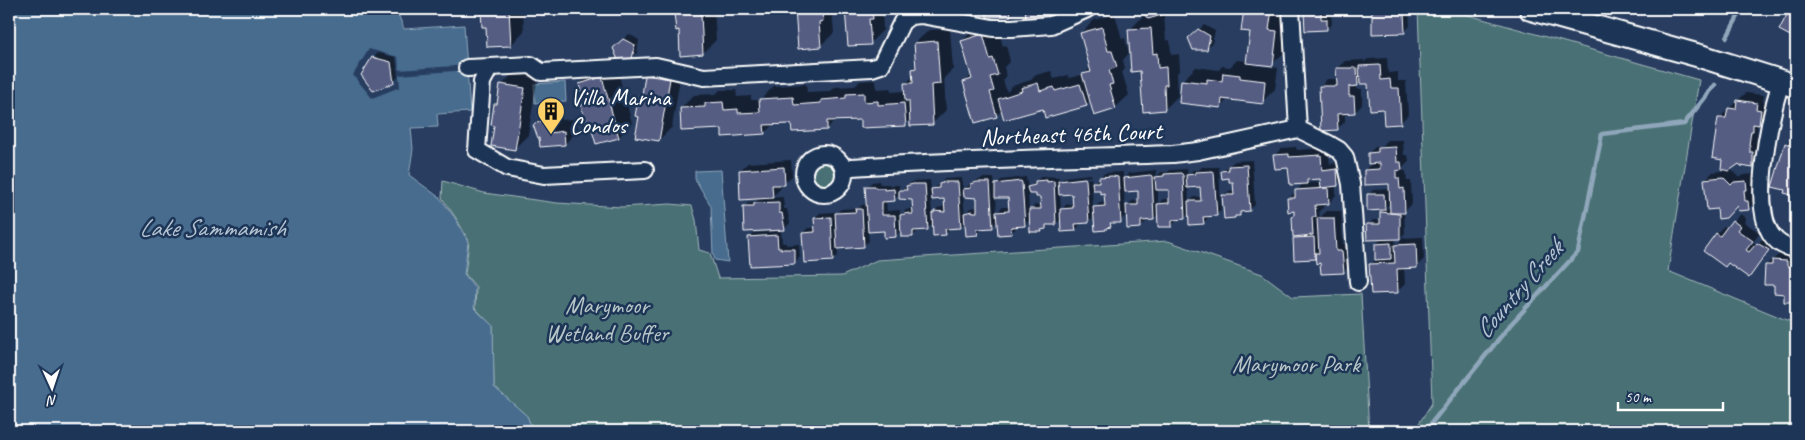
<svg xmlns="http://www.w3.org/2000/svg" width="1805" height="440" viewBox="0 0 1805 440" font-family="Caveat,sans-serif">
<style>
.green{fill:#4a7174;stroke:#a4b8ba}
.water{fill:#466c8e;stroke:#90a7bb}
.pier{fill:#283d60}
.shadow{fill:#0007;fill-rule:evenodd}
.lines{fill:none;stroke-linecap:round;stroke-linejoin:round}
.stream{stroke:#90a7bb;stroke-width:4.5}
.building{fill:#565d83;stroke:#fff}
.minor-casing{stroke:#fff;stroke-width:20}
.secondary-casing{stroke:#fff;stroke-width:26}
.minor{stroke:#1d3557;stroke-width:16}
.secondary{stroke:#1d3557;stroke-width:22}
.labels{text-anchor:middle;stroke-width:5;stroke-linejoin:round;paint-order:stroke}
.poi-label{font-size:24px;fill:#fff;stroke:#1d3557;text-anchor:start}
.street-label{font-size:24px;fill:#fff;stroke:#1d3557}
.park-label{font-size:24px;fill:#b7c6c7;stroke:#1d3557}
.water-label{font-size:25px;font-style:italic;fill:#b5c4d2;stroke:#1d3557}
</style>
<rect width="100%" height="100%" fill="#283d60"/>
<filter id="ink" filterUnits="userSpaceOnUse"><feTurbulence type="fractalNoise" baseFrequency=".02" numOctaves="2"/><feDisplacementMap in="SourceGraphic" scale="10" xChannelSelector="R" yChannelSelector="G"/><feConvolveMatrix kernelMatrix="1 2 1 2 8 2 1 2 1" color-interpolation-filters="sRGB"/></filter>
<g filter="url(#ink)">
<path class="green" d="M1418,9H1447L1699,80L1668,271L1796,324V431H1414L1432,403Z
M813 174a11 11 0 1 1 22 0a11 11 0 1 1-22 0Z
M443,181L484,193L557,203L622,207L670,204L692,206L696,220L699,250L710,253L718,278L842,276L877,260L1168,241L1262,274L1293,297L1361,294L1369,431H533L527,416L494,387L493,326L475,308L476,287L465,274L469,241L456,218L442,198Z"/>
<path class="water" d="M9,9H396L404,29L464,25L470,112L437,114L438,127L411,128L413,149L409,175L440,198L455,218L468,242L464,274L475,288L474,308L493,326L494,387L527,416L533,431H9Z
M565,82L566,101L535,103L534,84Z
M721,170L728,262L715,260L713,254L711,206L695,179V171Z"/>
<path class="pier" d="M369,49L398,57L399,70L467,65L468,70L399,75L400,87L372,98L353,75Z"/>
<path class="shadow" d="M482,9H562L558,13L542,14V9L523,10L524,31L511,45L487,25L483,26Z
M680,9H714L716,40L703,53L680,29L676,13Z
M797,9H834L832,11L834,33L820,46L799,47Z
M846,9H882L883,30L870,43L849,45Z
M987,9H1016L1010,15L988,16Z
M1026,9H1058L1052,15L1027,16Z
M1142,9H1166L1159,15H1164L1166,41L1170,40L1171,55L1179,54L1180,70L1177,73L1178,96L1165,109L1141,70L1130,30L1143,16H1147Z
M1245,9H1283L1282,17L1290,18L1286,51L1272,64L1253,62V65L1278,68L1275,89L1262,102L1229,98L1221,106L1183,80L1196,67L1219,70L1222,66L1230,67L1237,60L1247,61L1251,31L1243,30Z
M1309,9H1325L1326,15L1331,14L1332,24L1327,29L1305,12Z
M1373,9H1409L1410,26L1404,32H1374Z
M1115,14L1122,39L1125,38L1129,53L1123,60L1125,69L1122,72L1129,95L1115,108L1091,100L1086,105L1002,110L996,116L965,82L972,75L962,41L976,28L996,22L1003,46L1006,45L1010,61L1004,67L1006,77L1003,80L1007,92L1012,86L1031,80L1036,75L1051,71L1054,79L1068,75L1069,78L1085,74L1091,67L1081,34L1094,20Z
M1204,25L1215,31L1212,43L1207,48L1189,39Z
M950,29L953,69L944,78L946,110L932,124L911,118L905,124L862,118L835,120L827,129L792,123L774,124L764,133L723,127L681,108L694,95L716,94L720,90H736L737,97L751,96V100H760L774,86L806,84L807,92L831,91L835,87L855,86L860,81L876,80L877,89L891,88V92L906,91V84L913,76V69L917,65L915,43L929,30Z
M629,34L639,40L637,53L631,58L614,48Z
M378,53L396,57L398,77L393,82L373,58Z
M1387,58L1388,73L1398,72V81H1406L1408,115L1400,123L1384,108L1370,82L1359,83L1356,85L1357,89H1362V105L1355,112L1345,113V122L1337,129L1320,87L1327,79H1338L1337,69L1345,61L1364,60V62L1368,59Z
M660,62L682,66L672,127L659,140L640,116V95L644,91L647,76Z
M616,65L632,123L619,137L597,143L591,123L582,105L585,102L580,84L593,71Z
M515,71L538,75L528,135L514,149L496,125L495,104L499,100L502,85Z
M1746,93L1764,95L1763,102H1768L1766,116L1758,124L1756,144L1760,145V159L1752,167L1739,162L1730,169L1740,178L1743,175L1754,174V181L1752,184V194H1755L1756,201L1748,209L1737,205L1718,208L1706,179L1713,172L1729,170L1724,159L1719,118Z
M558,108L562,120L577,119L578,130L565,144L541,136L534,125L548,112Z
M1796,134L1795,138H1796V195L1786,192V144Z
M1387,140H1403L1404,155H1408L1409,161L1403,167V171H1406L1407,181H1411L1412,204L1404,212L1405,233L1400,238H1395L1396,246L1403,238L1423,237L1424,259L1416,267H1404L1405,284L1397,292L1371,264L1377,259L1376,244L1382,239L1368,225L1373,220H1381V213L1384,209L1368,195L1373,190L1391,189V183L1365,170L1373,162L1369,153L1376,146H1382ZM1391,202L1392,208H1386Z
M1296,147L1297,150L1328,148L1330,164L1344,162L1345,177L1336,185V195L1329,203H1323V208L1319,211L1320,218L1326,211H1341L1343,244H1349L1351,264L1343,272L1322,262L1317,256L1314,258L1295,238L1298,235L1295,210L1288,199L1304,183L1289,167L1275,155L1282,148ZM1322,178V182L1306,183L1311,179Z
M791,160L792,176L784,183L780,184V189L771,198L783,197L784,209H787L790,223L785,228L745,230L744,207L749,202L757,201L761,197L740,170L748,163Z
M1252,160L1255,205L1249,210H1243L1235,217L1223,196L1229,191L1235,190L1234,181L1222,171L1235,161Z
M1202,167H1219L1221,210L1216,215L1208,216V218L1203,223L1190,212L1185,218H1176L1177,220L1172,225L1158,214L1154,219H1146V222L1141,227L1127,214L1120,221L1114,222L1106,229L1095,216L1088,222L1080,223V225L1075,230L1062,218L1056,224H1050L1041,231L1031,219L1024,225L1016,226V228L1011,233L998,221L992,227L982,229L977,234L966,221L960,227L950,229L945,234L934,223L928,228L918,231L913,236L902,229L896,236L885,230L868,231L869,241L863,246L837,248L838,255L833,260L803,233L808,228H816L815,218L820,213L835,212V215L841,209L859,208L862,205L868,204L867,187L872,182L879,181L880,184H889V185H899V192L913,181L930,180L931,191L945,179L962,178L963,191L970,184L983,178H994L995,186L1001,180L1026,177L1028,188L1042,176L1059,177V182L1065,177L1090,174H1091V178V176L1063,180V182L1091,178L1092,184L1105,173L1123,172V180L1130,173L1156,170L1157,177L1161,172H1168L1170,170L1187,169L1188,175L1193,170H1199ZM1201,186L1202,197H1194L1189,202L1188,187ZM1170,188V199H1163L1158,204V189ZM1092,189H1101L1105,192L1106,202L1100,203L1093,209ZM1139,190V200L1132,201L1125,208L1124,191ZM1037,192L1041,195L1042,204L1035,205L1029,211L1028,193ZM1073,193L1074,204H1067L1061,210L1060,194ZM900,194L913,199L914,208L906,210L900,217V210L887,211L886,200H894ZM963,196L978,197V207L971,208L965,214ZM1009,196L1010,207H1002L997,213L996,197ZM931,198H945L946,206L938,208L932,214Z
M1740,214L1746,218L1744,222L1760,233L1753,242L1757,245L1765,236L1776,242L1749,276L1729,262L1704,251L1717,233L1724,226L1727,228Z
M781,231L782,243H786V245L799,244L800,257L795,262L749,238L754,233Z
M1781,253L1794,254V259H1796V301H1785V292L1775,284L1766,265Z"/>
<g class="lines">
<path class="stream" d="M1727,37L1742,9
M1425,431L1510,325L1578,252L1602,134L1684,124L1715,85"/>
</g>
<path class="building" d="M481,9H509L511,46L487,47L486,27H482Z
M514,9H558V14L541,15L540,10L515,11Z
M683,9H709L710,13L701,14L703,54L680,56L679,30L676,31L674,13L683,12Z
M795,9H822L823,21L819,22L821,47L798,49Z
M845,9H872L873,19H869L871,45L848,46Z
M986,9H1010L1011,16L987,17Z
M1025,9H1052L1053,16L1026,17Z
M1140,9H1161L1162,15L1148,19Z
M1244,9H1272L1269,30L1277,31L1273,66L1246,63L1250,32L1241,31Z
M1372,9H1398V12H1404L1405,33L1372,34Z
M1790,9H1796V39L1779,30Z
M1321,10V19H1327V30L1305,31L1304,12Z
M1102,27L1108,51H1112L1117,67L1109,70L1113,84L1109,85L1116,109L1094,116L1082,74L1091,72L1080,33Z
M1151,28L1153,54L1157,53L1158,68L1166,67L1167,85H1164L1165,110L1143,112L1140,71L1131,72L1128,29Z
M1198,29L1210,36L1207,50H1193L1188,38Z
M983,34L990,59L993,58L998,75L990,77L994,91L990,92L997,117L975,123L963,82L972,79L961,41Z
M623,39L635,45L632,59L618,60L613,48Z
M937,41L940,84L931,85L933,125L910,126L909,101H905L904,83H913L912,69L916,68L914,43Z
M372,57L391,62L394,83L373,91L361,75Z
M1380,65L1381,80L1390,79L1391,88H1399L1401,124L1384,125L1383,109L1370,110L1368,84H1360L1359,66Z
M1336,68H1357L1358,86L1349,87V96H1354L1355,113L1337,114L1338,130L1321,131L1319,86H1337Z
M1223,73L1240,75V78L1265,81L1263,104L1222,99L1221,108L1179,103L1181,80L1207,83V79L1222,81Z
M645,75L670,79L659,141L635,137L639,117L635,116L639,95H642Z
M602,77L619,138L596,144L590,124L587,126L581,105L584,104L579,84Z
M1038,83L1040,91L1054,87L1055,91L1080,84L1087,106L1045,118L1043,109L1004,120L998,99L1022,91L1021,88Z
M500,84L525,88L515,150L491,146L494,126L491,125L494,104H497Z
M864,93V102L878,101V105L904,103L906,126L861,128V120L827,121V130L792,132L791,124L764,125L765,134L722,137V129L681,131L680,108L705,107V103L723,102L724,110L738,109V113L760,112L759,99L793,97L794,105L821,103V100L846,98V94Z
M1737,100L1757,103L1756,109L1761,110L1759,125L1753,124V131H1751L1749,145H1750V152H1753V168L1741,166L1739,164L1729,171L1721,169L1722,160L1712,158L1718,118H1726L1728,108L1736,109Z
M544,120L549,133L564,131L565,145L540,147L539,138H538L533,125Z
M1792,136L1796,137V196L1784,193L1785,190L1772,187L1785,143L1790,145Z
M1396,147L1397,162H1401L1402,170L1396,171V178H1399L1400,189L1404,188L1405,213H1390L1389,184L1364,185V170L1380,169V163L1368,164V153L1378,152V148Z
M1289,154V157L1321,155L1322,171L1337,169L1338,186L1321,188L1320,179L1307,180V184L1290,185L1288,168L1275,169L1273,155Z
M1247,165L1250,211L1240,212V216H1235V218L1224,219L1222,195H1234L1233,182H1229V178L1222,179L1221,171L1229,170L1228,166Z
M784,167L785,185H772L773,198L740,200L739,170Z
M1213,171L1214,173L1217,216L1203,217L1204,224L1189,225L1188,201H1201L1200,187L1187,188L1186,175L1195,174V172Z
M1181,173L1183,175L1185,219L1172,220V227H1158L1157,204L1169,203V190H1156L1155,177L1164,176V174Z
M1150,175L1152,176L1154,220L1141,221V228L1127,229L1126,205H1138V191L1125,192L1124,178Z
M1112,176L1118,177L1121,223H1110L1111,227L1106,228V230L1095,231L1093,207L1105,206L1104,193L1100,194V190H1093L1092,182H1099V177Z
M1723,177L1731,185L1734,182L1746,181L1747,190H1744L1745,201H1748L1749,210L1738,211L1737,206L1726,218L1718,219L1717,209L1707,210L1704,179Z
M1085,178L1086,180L1089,223L1075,224L1076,231L1061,232L1060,209L1073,208L1072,194L1059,195L1058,181Z
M1047,180V182L1054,181L1056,225H1046V229L1041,230L1042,232H1030L1029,209H1041L1040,197H1036V194H1029L1027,187L1035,185V181Z
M1021,181L1022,183L1025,226L1011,227L1012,234L998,235L996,212L1009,211L1008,198H995V184Z
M945,182H958L961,228L945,229L946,235L933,236L932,213H934V211L945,212L944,199L932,200L931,189L939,188V184Z
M977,182H990L993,228L977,229L978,235L966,236L964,213L973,211V212H977V198L964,197L963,189L971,188V184Z
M913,184H925L928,230L913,231V237H901L900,215L909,213V214H913L912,200L899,199V190H907L906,186Z
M865,186H875V188H884V190L894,189L895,201L882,202V215H895L896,237L884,238V231L868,232Z
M1328,188L1329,204L1315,205L1316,217H1312L1313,235L1293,237L1292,217L1294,216V211L1288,212L1287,198H1295V190Z
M1367,194H1384L1385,210L1367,211Z
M779,202V213H782L785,230L744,232L743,206H754V203Z
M855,209H862L864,247L837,249L835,213L856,212Z
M1380,212L1400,214V239L1367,240L1366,224H1380Z
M831,217L833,261L804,263L802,233L815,232L814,218Z
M1317,218H1334L1336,251H1342L1344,273L1321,274L1320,263L1316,264L1315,253H1319Z
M1732,220L1740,226L1737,230L1753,241L1746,250L1749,252L1757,243L1769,250L1749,278L1728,263L1725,267L1703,251L1716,233L1720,236Z
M777,235L778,248H781V249H795V264L750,266L748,237Z
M1314,237L1315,259L1294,260L1293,238Z
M1391,243V259L1375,260V244Z
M1416,244L1417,268L1397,269L1398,293L1371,294L1369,264L1395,263L1394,245Z
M1772,260L1787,261V266L1796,268V302H1784V294L1774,293V285H1764L1765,265H1772Z"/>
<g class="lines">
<g class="minor-casing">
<path id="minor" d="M1291,9L1298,129L1327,143L1339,150L1345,157L1351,184L1358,282
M467,68L490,67
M1781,81C1771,114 1747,214 1776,240C1782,246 1788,248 1796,249
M804 174a20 20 0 1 1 40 0a20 20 0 1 1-40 0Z
M645,170L544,175L507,168L477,150L482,82L490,67L531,65L541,72L656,66L704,77L872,68L881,65L902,22L910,16L921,15L993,28H1012L1051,25L1087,9
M844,170L852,167C959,160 1066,158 1173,154L1198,151L1298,129"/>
</g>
<g class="secondary-casing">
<path id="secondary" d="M1531,9L1700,56L1796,86"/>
</g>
<use href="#minor" class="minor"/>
<use href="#secondary" class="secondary"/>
</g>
</g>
<defs>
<g id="building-pin" transform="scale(1.4375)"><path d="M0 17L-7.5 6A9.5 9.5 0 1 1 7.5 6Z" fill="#ffd166" stroke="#1d3557"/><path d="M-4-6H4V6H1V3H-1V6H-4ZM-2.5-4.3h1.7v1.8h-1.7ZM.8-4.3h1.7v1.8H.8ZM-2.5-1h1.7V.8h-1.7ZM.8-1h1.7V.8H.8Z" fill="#111"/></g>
</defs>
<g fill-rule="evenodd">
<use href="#building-pin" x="551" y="111"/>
</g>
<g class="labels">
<g class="poi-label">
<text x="570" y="105">Villa Marina<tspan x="570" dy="28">Condos</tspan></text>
</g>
<g class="street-label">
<text transform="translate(1071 134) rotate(-2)" y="8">Northeast 46th Court</text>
</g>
<g class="park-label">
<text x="607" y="313">Marymoor<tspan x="607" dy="28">Wetland Buffer</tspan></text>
<text x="1296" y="372">Marymoor Park</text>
</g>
<g class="water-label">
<text x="212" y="236">Lake Sammamish</text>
<text transform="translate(1518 289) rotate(-49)" y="9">Country Creek</text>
</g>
</g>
<rect width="1805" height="440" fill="none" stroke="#1d3557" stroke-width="30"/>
<rect x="15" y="15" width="1775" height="410" fill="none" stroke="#fff" stroke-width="2" filter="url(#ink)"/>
<g transform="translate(52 388) rotate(177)" stroke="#1d3557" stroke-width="4" paint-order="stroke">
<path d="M0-4L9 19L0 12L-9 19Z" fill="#ffffff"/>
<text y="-8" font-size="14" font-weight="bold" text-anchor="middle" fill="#ffffff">N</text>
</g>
<path d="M1618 402v8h105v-8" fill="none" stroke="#ffffff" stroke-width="2.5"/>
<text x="1625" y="402" font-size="15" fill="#ffffff" stroke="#1d3557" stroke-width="4" paint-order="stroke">50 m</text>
</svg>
